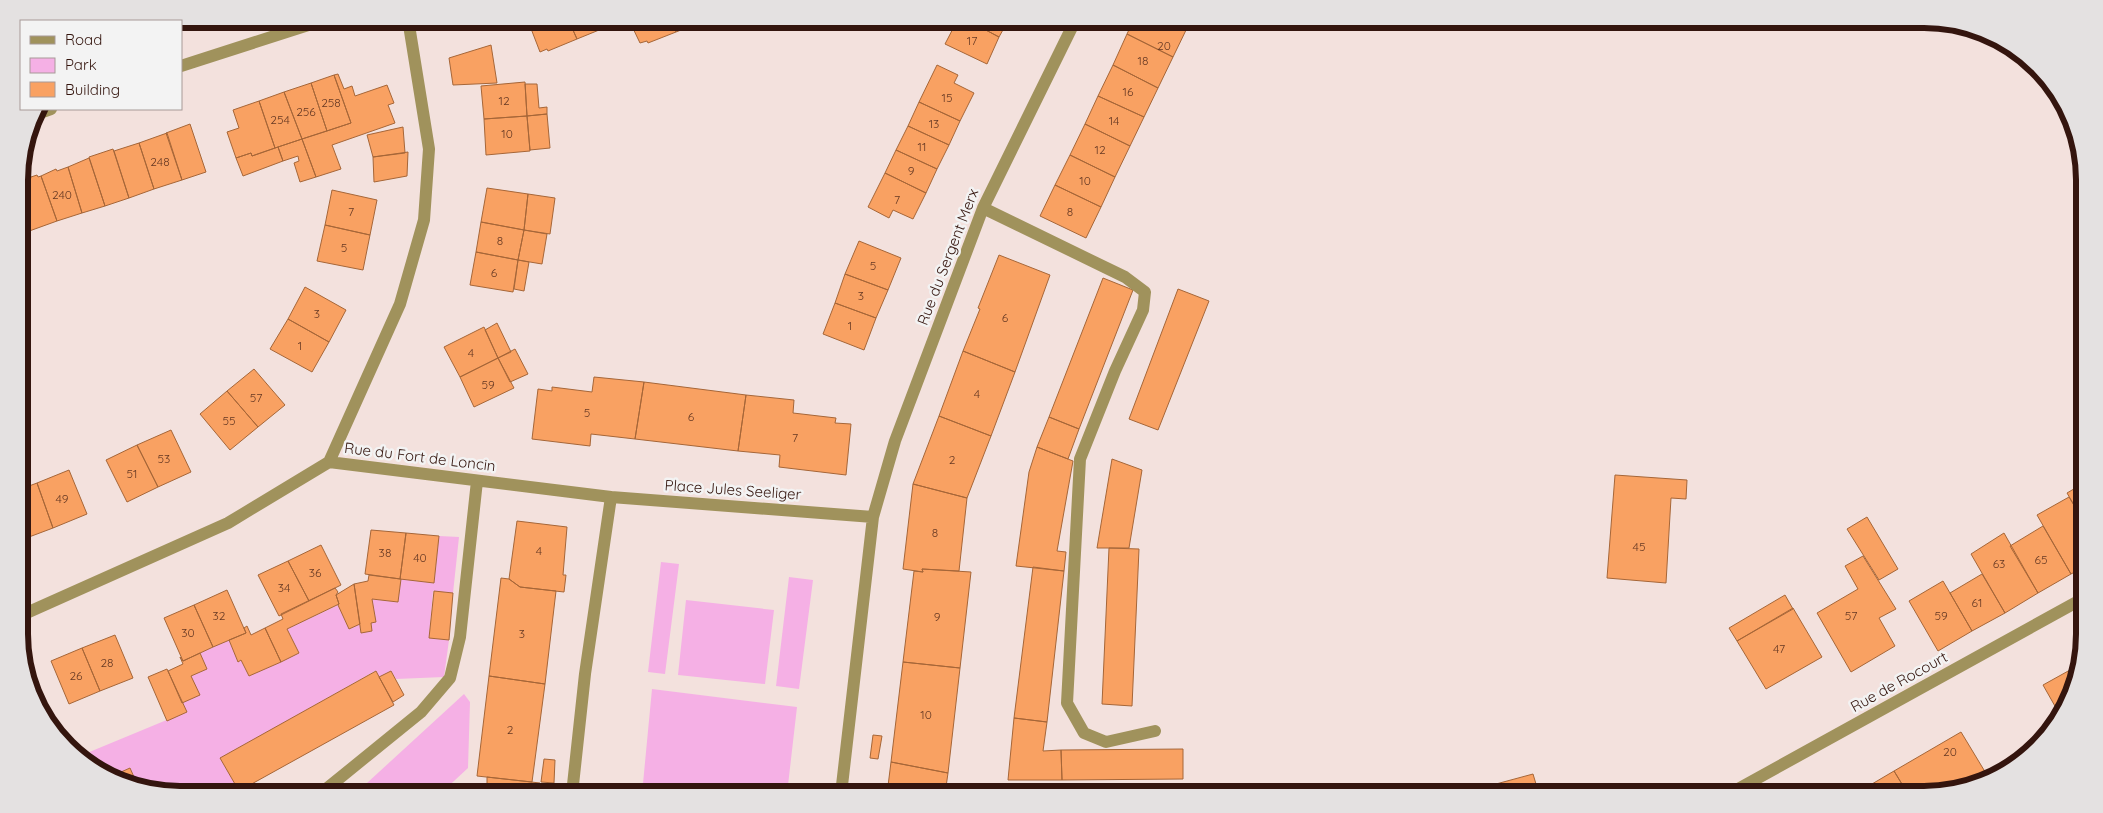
<svg xmlns="http://www.w3.org/2000/svg" width="2103" height="813" viewBox="0 0 2103 813" font-family="Quicksand,sans-serif">
<style>
.green{fill:#f5b0e5}
.building{fill:#f9a162;stroke:#a66638}
.lines{fill:none;stroke-linecap:round;stroke-linejoin:round}
.minor{stroke:#a0925c;stroke-width:12}
.labels{text-anchor:middle;stroke-width:5;stroke-linejoin:round;paint-order:stroke}
.number-label{font-size:12px;fill:#653823}
.street-label{font-size:15px;fill:#34150e;stroke:#f3f3f3}
.rim{fill:none;stroke:#34150e;stroke-width:6}
</style>
<rect width="100%" height="100%" fill="#f3e1dd"/>
<path class="green" d="M439,536L459,537L453,593L433,591L429,638L449,640L444,677L396,679L391,671L379,677L375,671L221,758L240,794H179L158,791L153,781L138,786L130,768L112,776L90,760L87,753L186,712L182,703L191,676L207,669L200,653L229,640L238,661L241,660L249,676L299,653L287,629L338,605L349,629L360,624L361,633L372,631L371,623L376,622L372,599L398,602L401,579L434,583Z
M661,562L679,564L665,674L648,672Z
M789,577L813,580L799,689L776,686Z
M686,600L774,610L765,684L678,675Z
M652,689L797,707L787,794H642Z
M464,694L470,702L468,768L440,794H355Z"/>
<path class="building" d="M533,19H568L577,39L548,51L547,49L540,52L530,26L535,24Z
M568,19H610L611,22L603,25L604,28L577,39Z
M670,19L676,32L648,43L647,41L640,43L629,20Z
M670,19H699L701,22L676,32Z
M958,19H965L999,37L987,64L945,44Z
M965,19H1009L999,37Z
M1134,19H1172L1188,26L1173,57L1127,34Z
M1172,19H1191L1188,26Z
M1127,34L1173,57L1158,88L1113,65Z
M491,45L497,83L453,85L449,58Z
M937,65L958,75L954,83L974,93L960,121L919,102Z
M1113,65L1158,88L1144,117L1098,96Z
M338,74L344,89L352,86L355,96L387,85L394,103L388,105L395,123L332,145L341,169L316,177L302,139L351,123L334,75Z
M334,75L351,123L327,131L311,83Z
M525,82L527,116L484,119L481,86Z
M311,83L327,131L302,139L284,92Z
M525,84H537L539,108L547,107V114L527,116Z
M284,92L302,139L275,148L259,101Z
M1098,96L1144,117L1130,146L1085,124Z
M259,101L275,148L252,156L251,153L236,158L227,132L239,128L233,110Z
M919,102L960,121L949,145L908,126Z
M547,114L550,148L530,150L527,116Z
M527,116L530,151L486,155L484,119Z
M190,124L206,172L182,180L166,133Z
M1085,124L1130,146L1115,177L1070,155Z
M908,126L949,145L937,169L896,150Z
M403,127L405,153L373,157L367,135Z
M167,133L182,180L154,189L139,143Z
M302,139L316,177L300,182L294,163L299,161L298,156L283,161L278,147Z
M139,143L154,189L129,198L114,151Z
M278,147L283,161L243,176L236,158L251,153L252,156Z
M113,149L129,198L105,206L89,157Z
M896,150L937,169L926,193L885,173Z
M408,152L407,176L374,182L373,157Z
M1070,155L1115,177L1101,207L1055,185Z
M89,158L105,206L82,213L68,167Z
M68,167L82,213L57,221L41,176L56,169L57,171Z
M885,173L926,193L913,219L893,210L889,218L868,207Z
M37,175L38,177L41,176L57,221L21,234L19,181Z
M1055,185L1101,207L1086,238L1040,216Z
M487,188L528,194L524,230L481,222Z
M332,190L377,200L370,235L325,225Z
M528,194L555,198L550,234L524,230Z
M481,222L524,230L518,260L476,252Z
M325,225L370,235L363,270L317,261Z
M524,230L547,234L542,264L518,260Z
M859,241L901,258L888,290L845,274Z
M476,252L518,260L513,292L470,285Z
M999,255L1050,275L1015,372L963,351L980,309L978,308Z
M518,260L529,262L524,291L514,289Z
M845,274L888,290L876,318L835,303Z
M1103,278L1133,290L1079,429L1049,417Z
M305,287L346,310L329,342L288,319Z
M1178,289L1209,301L1158,430L1129,419Z
M835,303L876,318L864,350L823,334Z
M288,319L329,342L312,372L270,349Z
M497,323L511,352L498,358L485,330Z
M484,327L498,358L460,377L444,347Z
M515,349L528,374L510,382L498,358Z
M963,351L1015,372L991,436L939,416Z
M498,358L514,388L474,407L460,377Z
M254,369L285,405L258,427L227,391Z
M594,377L644,382L635,439L591,434L590,446L532,439L538,389L552,391V387L592,392Z
M644,382L746,395L738,451L635,439Z
M227,391L258,427L230,450L200,414Z
M746,395L794,400L793,413L836,418L835,423L851,424L846,475L779,467L780,455L738,451Z
M939,416L991,436L967,498L913,484Z
M1049,417L1079,429L1068,459L1037,447Z
M171,430L191,472L158,487L137,445Z
M137,445L158,487L127,502L106,460Z
M1037,447L1073,461L1057,551L1066,552L1064,571L1016,566L1029,472Z
M1112,459L1142,470L1129,548H1097Z
M69,470L87,514L53,528L37,483Z
M1615,475L1687,480L1686,499L1671,498L1666,583L1607,578Z
M37,483L53,528L21,540V489Z
M2084,483V522L2067,493Z
M913,484L967,498L959,571L922,569L923,572L903,569Z
M2069,497L2084,522V567L2071,574L2037,515Z
M1867,517L1898,569L1879,580L1847,529Z
M517,521L567,527L563,575H566L564,592L520,587L509,579Z
M2043,526L2071,574L2038,593L2010,546Z
M371,530L406,533L400,579L365,574Z
M406,533L439,536L434,583L400,579Z
M2004,533L2038,593L2005,613L1971,554Z
M321,545L341,585L309,601L288,561Z
M1109,548L1139,549L1132,706L1102,704Z
M1863,556L1896,609L1879,618L1895,646L1851,672L1817,613L1858,589L1845,566Z
M288,561L309,601L279,616L258,575Z
M1033,567L1064,571L1047,722L1014,718Z
M922,569L971,572L960,668L903,662L914,571L923,572Z
M1982,574L2005,613L1972,631L1950,593Z
M369,575L401,579L398,602L372,599L376,622L371,623L372,631L361,633L354,584L368,581Z
M501,578L509,579L520,587L556,591L545,684L489,676Z
M1943,581L1972,631L1938,651L1909,601Z
M354,584L360,624L349,629L338,605L339,604L336,595Z
M335,588L338,592L336,595L339,604L287,629L299,653L281,662L265,628L283,619L281,614Z
M227,590L246,633L213,647L194,605Z
M434,591L453,593L449,640L429,638Z
M1785,595L1793,609L1737,641L1729,628Z
M194,605L213,647L183,661L164,618Z
M1793,608L1822,657L1766,689L1737,641Z
M247,626L251,635L265,628L281,662L249,676L241,660L238,662L229,640L246,633L244,628Z
M115,635L133,678L100,691L82,648Z
M82,648L100,691L69,704L51,661Z
M200,653L207,669L191,676L200,695L182,703L168,671L183,664L180,657L183,661Z
M903,662L960,668L948,773L891,762Z
M2079,665L2076,686L2060,715L2043,685Z
M167,669L187,712L167,721L148,677Z
M376,671L394,705L239,791L220,758Z
M391,671L404,695L393,702L379,677Z
M489,676L545,684L532,782L477,776Z
M1014,718L1047,722L1043,751L1061,750L1062,780H1008Z
M58,727L64,743L58,739L53,729Z
M1961,732L1987,775L1965,788L1934,794H1908L1894,771Z
M873,735L882,736L878,759L870,758Z
M1183,749V779L1062,780L1061,750Z
M544,759L555,760L554,783L541,782Z
M891,762L948,773L945,794H887Z
M130,768L138,786L136,787L127,786L112,776Z
M1894,771L1908,794H1855Z
M1533,774L1539,794H1499L1496,784Z
M487,777L540,783L539,794H479L487,787Z"/>
<g class="lines">
<path class="minor" d="M181,66L327,19
M34,115L51,109
M983,208L1125,277L1145,292L1143,310L1115,371L1080,459L1067,703L1084,733L1106,742L1155,731
M329,462L400,304L424,220L429,149L408,19
M22,615L228,523L329,462L611,497L873,517
M320,794L421,712L450,678L460,637L477,481
M572,794L585,674L611,497
M841,794L873,517L895,441L983,208L1076,19
M1729,794L2084,598"/>
</g>
<g class="labels">
<g class="number-label">
<text x="972" y="45">17</text>
<text x="1164" y="50">20</text>
<text x="1143" y="65">18</text>
<text x="1128" y="96">16</text>
<text x="947" y="102">15</text>
<text x="504" y="105">12</text>
<text x="331" y="107">258</text>
<text x="306" y="116">256</text>
<text x="280" y="124">254</text>
<text x="1114" y="125">14</text>
<text x="934" y="128">13</text>
<text x="507" y="138">10</text>
<text x="922" y="151">11</text>
<text x="1100" y="154">12</text>
<text x="160" y="166">248</text>
<text x="911" y="175">9</text>
<text x="1085" y="185">10</text>
<text x="62" y="199">240</text>
<text x="897" y="204">7</text>
<text x="351" y="216">7</text>
<text x="1070" y="216">8</text>
<text x="500" y="245">8</text>
<text x="344" y="252">5</text>
<text x="873" y="270">5</text>
<text x="494" y="277">6</text>
<text x="861" y="300">3</text>
<text x="317" y="318">3</text>
<text x="1005" y="322">6</text>
<text x="850" y="330">1</text>
<text x="300" y="350">1</text>
<text x="471" y="357">4</text>
<text x="488" y="389">59</text>
<text x="977" y="398">4</text>
<text x="256" y="402">57</text>
<text x="587" y="417">5</text>
<text x="691" y="421">6</text>
<text x="229" y="425">55</text>
<text x="795" y="442">7</text>
<text x="164" y="463">53</text>
<text x="952" y="464">2</text>
<text x="132" y="478">51</text>
<text x="62" y="503">49</text>
<text x="935" y="537">8</text>
<text x="1639" y="551">45</text>
<text x="539" y="555">4</text>
<text x="385" y="557">38</text>
<text x="420" y="562">40</text>
<text x="2041" y="564">65</text>
<text x="1999" y="568">63</text>
<text x="315" y="577">36</text>
<text x="284" y="592">34</text>
<text x="1977" y="607">61</text>
<text x="219" y="620">32</text>
<text x="1851" y="620">57</text>
<text x="1941" y="620">59</text>
<text x="937" y="621">9</text>
<text x="188" y="637">30</text>
<text x="522" y="638">3</text>
<text x="1779" y="653">47</text>
<text x="107" y="667">28</text>
<text x="76" y="680">26</text>
<text x="926" y="719">10</text>
<text x="510" y="734">2</text>
<text x="1950" y="756">20</text>
</g>
<g class="street-label">
<text transform="translate(948 257) rotate(-69)" y="5">Rue du Sergent Merx</text>
<text transform="translate(420 457) rotate(7)" y="5">Rue du Fort de Loncin</text>
<text transform="translate(733 490) rotate(4)" y="5">Place Jules Seeliger</text>
<text transform="translate(1899 682) rotate(-29)" y="5">Rue de Rocourt</text>
</g>
</g>
<path d="M0 0H2103V813H0ZM180 28H1924A152 152 0 0 1 2076 180V634A152 152 0 0 1 1924 786H180A152 152 0 0 1 28 634V180A152 152 0 0 1 180 28Z" fill="#e4e1e1" fill-rule="evenodd"/>
<path class="rim" d="M180 28H1924A152 152 0 0 1 2076 180V634A152 152 0 0 1 1924 786H180A152 152 0 0 1 28 634V180A152 152 0 0 1 180 28Z"/>
<rect x="20" y="20" width="162" height="90" fill="#f3f3f3" stroke="#a79a97"/>
<rect x="30" y="36" width="25" height="8" fill="#a0925c" stroke="#a79a97"/>
<text x="65" y="45" font-size="15" fill="#34150e">Road</text>
<rect x="30" y="58" width="25" height="15" fill="#f5b0e5" stroke="#a79a97"/>
<text x="65" y="70" font-size="15" fill="#34150e">Park</text>
<rect x="30" y="82" width="25" height="15" fill="#f9a162" stroke="#a79a97"/>
<text x="65" y="95" font-size="15" fill="#34150e">Building</text>
</svg>
